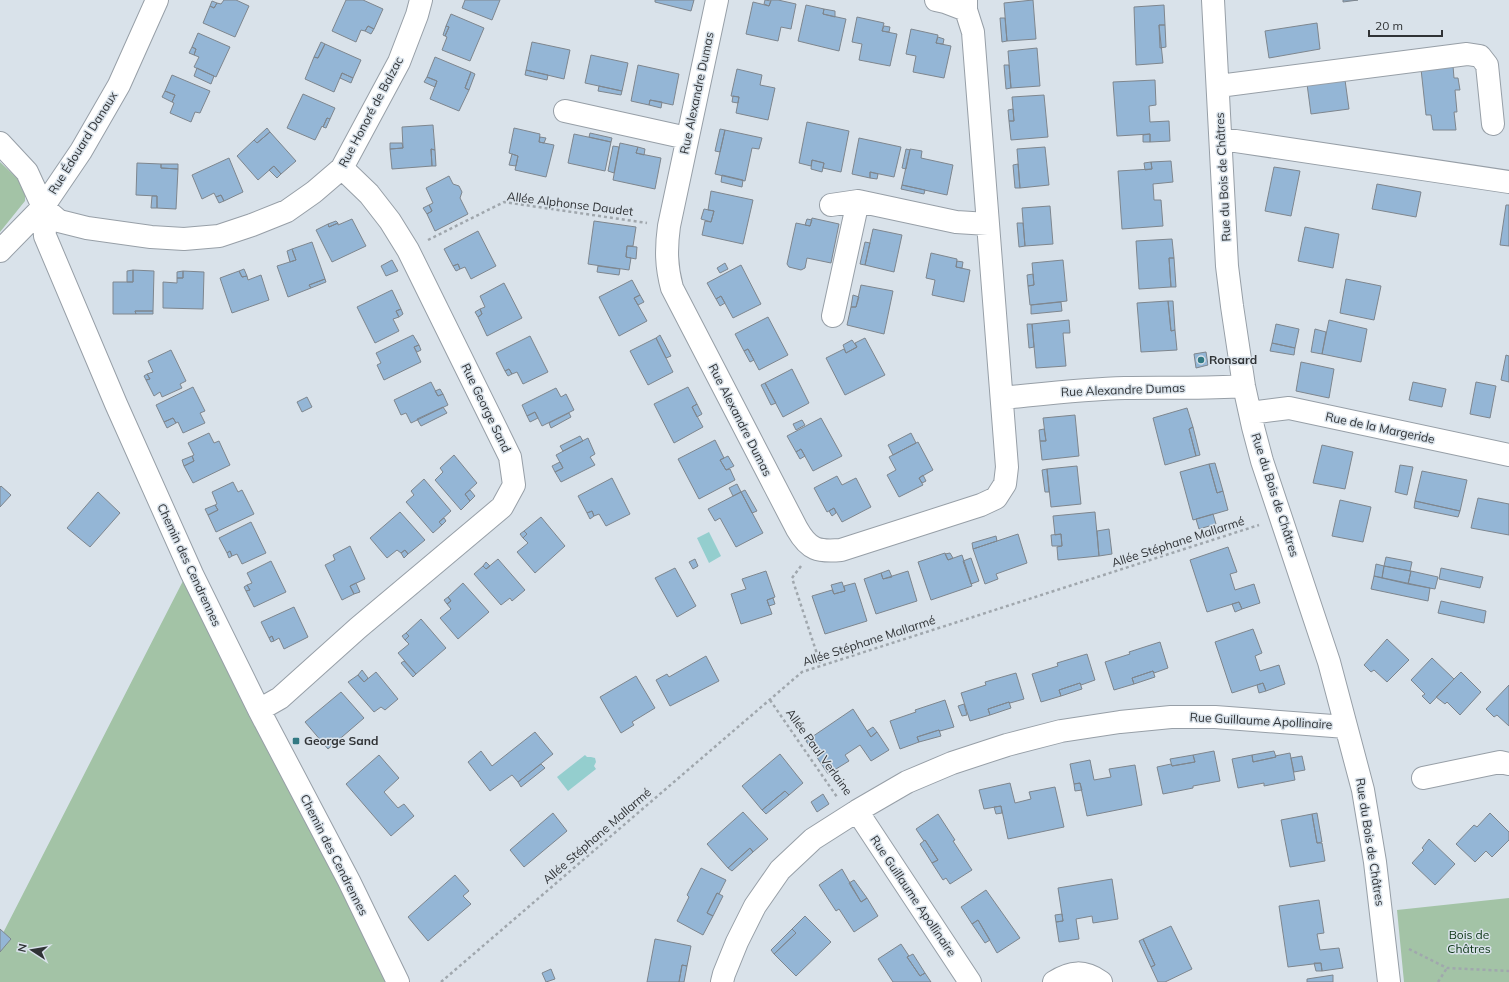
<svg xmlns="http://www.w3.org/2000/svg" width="1509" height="982" viewBox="0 0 1509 982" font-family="Mulish,sans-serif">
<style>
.green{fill:#a3c3a6}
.water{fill:#94cece}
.building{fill:#94b6d6;stroke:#7e868e}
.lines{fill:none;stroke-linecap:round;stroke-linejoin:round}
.minor-casing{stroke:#979fa7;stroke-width:24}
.path{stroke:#a0a7ad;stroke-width:2.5;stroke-dasharray:3 3;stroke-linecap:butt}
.minor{stroke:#fff;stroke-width:22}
.poi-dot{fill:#327983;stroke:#d9e2ea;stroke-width:1.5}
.labels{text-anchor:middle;stroke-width:3;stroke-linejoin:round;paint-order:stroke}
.street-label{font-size:12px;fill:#303336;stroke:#d9e2ea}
.poi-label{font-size:12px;font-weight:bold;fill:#303336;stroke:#d9e2ea;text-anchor:start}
.park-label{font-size:12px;fill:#0c3515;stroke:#d9e2ea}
</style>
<rect width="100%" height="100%" fill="#d9e2ea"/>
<path class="green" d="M0,162L25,186V201L0,232Z
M185,577L389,982H0V937L2,935Z
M1509,898V982H1404L1397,910Z"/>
<path class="water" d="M709,532L721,556L709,563L697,538Z
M585,755L587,757H591L595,758L596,762L594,766L596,769L568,791L557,777Z"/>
<path class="building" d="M224,0H236L249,6L235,37L203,23L210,6L214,8L217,3L221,4Z
M346,0H363L383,9L374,29L368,26L365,31L361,30L356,42L332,31Z
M465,0H500L492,20L462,8Z
M655,0H694L691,11L655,2Z
M765,0L771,1L769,6L764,4Z
M771,0H778L796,4L791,29L781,27L778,41L746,34L753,2L769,6Z
M1033,0L1036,39L1007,41L1004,3Z
M1343,0H1358L1343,2Z
M212,1L217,3L214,8L210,6Z
M806,5L824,9L823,14L846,19L839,51L798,41Z
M1164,5L1165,25H1159L1163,63L1136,65L1134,7Z
M824,9L835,11V17L823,14Z
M451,14L484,28L470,61L442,50L447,37L445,36L449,27L446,26Z
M857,17L884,23L882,31L897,34L890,66L859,60L862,44L852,42Z
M1000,18H1005L1007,41L1002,42Z
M1317,23L1320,49L1269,58L1265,31Z
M1159,25H1165L1166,47L1160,48Z
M368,26L374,29L371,34L365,31Z
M446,26L449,27L445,36L443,35Z
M884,26L890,27L889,32L882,31Z
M911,29L938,35L936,43L951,46L944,78L913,72L916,56L906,54Z
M198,33L230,47L216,77L194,67L199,57L194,55L196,49L192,47Z
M938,37L944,39L943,44L936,43Z
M321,42L325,44L318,58L314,57Z
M532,42L570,50L564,79L526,70Z
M325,44L361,60L353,78L342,73L334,92L305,79L314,57L318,58Z
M192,47L196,49L194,55L189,53Z
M1037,48L1040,86L1011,88L1008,51Z
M591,55L628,63L622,91L585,83Z
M435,57L471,72L465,88L469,90L459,111L430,99L437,81L427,77Z
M638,65L679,74L673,105L650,100L649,105L631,101Z
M1004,65H1009L1011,88L1006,89Z
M1453,66L1454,78H1458L1460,90H1455L1457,112H1454L1456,130H1433L1431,115H1426L1421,69Z
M197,68L214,76L211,84L194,76Z
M737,69L762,75L760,85L775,88L768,120L736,113L739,97L731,96Z
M526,70L548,75L547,80L525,75Z
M471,72L475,74L469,90L465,88Z
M342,73L353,78L351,83L340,78Z
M172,75L210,91L200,113L195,112L191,122L170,113L174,103L172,102L175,95L165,91Z
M427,77L437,81L435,87L424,82Z
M1155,80L1156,105L1149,106L1150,122L1169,121L1170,141L1150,142V134L1117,136L1113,82Z
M1345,80L1349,109L1311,114L1307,84Z
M599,86L622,91L621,95L598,91Z
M165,91L175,95L172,102L162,97Z
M303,94L335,108L330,119L327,118L323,127L322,126L315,140L287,128Z
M1044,95L1048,137L1011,140L1009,121H1014L1012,97Z
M733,96L739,97L738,103L732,102Z
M650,100L662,102L661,108L649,105Z
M1013,109L1014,121H1009L1008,110Z
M327,118L330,119L326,128L323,127Z
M807,122L849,131L841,172L823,168L824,163L812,160L811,166L799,163Z
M433,125L435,150L431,149L432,166L392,169L390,149L403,148L402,127Z
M267,128L270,132L257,143L254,140Z
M514,128L540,134L539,142L554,145L546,177L515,170L518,156L509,153Z
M720,129L725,130L720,152L715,151Z
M725,130L762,138L759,149L752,148L745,181L715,174Z
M270,132L296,161L281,174L274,166L258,180L237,156L254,140L257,143Z
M590,133L612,138L611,142L589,137Z
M574,134L611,142L605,171L568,163Z
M1150,134V142H1143V135Z
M540,137L546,138L544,143L539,142Z
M859,138L901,147L894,177L870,172V178L852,174Z
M390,143H402L403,148L390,149Z
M620,143L638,147L636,153L661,158L655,189L613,180Z
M613,146L619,147L614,173L608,171Z
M638,147L645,149L644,155L636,153Z
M1045,147L1049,185L1020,188L1017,149Z
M431,149L435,150L436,166H432Z
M906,149L910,150L906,169L902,168Z
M910,149L922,151L921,158L953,165L947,195L902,185Z
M512,154L518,156L516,166L509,165Z
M229,158L243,192L224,201L221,195L216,197L214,193L202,199L192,175Z
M812,160L824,163L822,172L811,169Z
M1171,161L1173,182L1153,184L1154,200H1161L1163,226L1122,229L1118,171L1152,169L1151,162Z
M1151,162L1152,169L1145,170L1144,163Z
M137,163L161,164V168L178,169L176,209L157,208V196L136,195Z
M161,164H178V169L161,168Z
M1018,164L1020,188H1015L1013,165Z
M274,166L281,174L277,178L269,170Z
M1274,167L1300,171L1291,216L1265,211Z
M870,172L878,174L877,179L870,178Z
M722,175L743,180L742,187L721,182Z
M449,176L453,184L459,186L462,192L460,198L468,214L435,231L427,214L432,211L429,205L433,203L426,188Z
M1377,184L1421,192L1416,217L1372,209Z
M902,185L925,190L924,194L901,189Z
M711,191L753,200L743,244L702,235L705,221L711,222L714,211L708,210Z
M221,195L224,201L219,203L216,197Z
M152,196H157V208H151Z
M429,205L432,211L427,214L423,208Z
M1506,205H1509V246L1500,245Z
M1050,206L1053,244L1025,246L1022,208Z
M704,209L714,211L711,222L701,219Z
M812,218L839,224L831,263L807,258L805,268L801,270L789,267L787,264L796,223L810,226Z
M352,219L366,246L332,262L316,230L328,224L329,227L338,223V225Z
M807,219L812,220L810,226L805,225Z
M336,221L338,223L329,227L328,224Z
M594,221L636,227L633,246H627L626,257L631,258L629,270L588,264Z
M1017,223H1023L1025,246L1019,247Z
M1305,227L1339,234L1333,268L1298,261Z
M873,229L902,235L894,272L865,265Z
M478,231L496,266L471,279L465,267L460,269L458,264L453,266L444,249Z
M1172,239L1174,258H1169L1171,287L1139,289L1136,241Z
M312,242L325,279L309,285L311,288L288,297L277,266L296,260L292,249Z
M865,242L870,243L865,265L860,264Z
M627,246L637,247L636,259L626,257Z
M292,249L296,260L290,262L287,251Z
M931,253L957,259L956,267L970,270L964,302L932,295L935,280L926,278Z
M1169,258H1174L1176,287H1171Z
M392,260L398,271L386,276L381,266Z
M1063,260L1067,301L1030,305L1028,286L1034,285L1032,263Z
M957,261L963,262L962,268L956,267Z
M725,263L728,269L720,273L717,268Z
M458,264L460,269L456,271L453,266Z
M741,265L761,304L733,318L721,296L716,299L707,283Z
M598,266L620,269L619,275L597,272Z
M244,269L247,276L242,277L239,271Z
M133,270L154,271L153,311H135L136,314H113V282H133Z
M133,270V282H127V271Z
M183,271V278H177V272Z
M183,271L204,272L203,309L163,308V282L177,283V278H183Z
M239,271L242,277L247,276L248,280L261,275L269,300L232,313L220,278Z
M1033,274L1034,285L1028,286L1027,275Z
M325,279L326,282L311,288L309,285Z
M1346,279L1381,286L1374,320L1340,313Z
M632,280L640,295L634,298L647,321L619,336L599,297Z
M504,283L522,318L487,336L478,317L482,314L480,309L485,307L480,296Z
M861,285L893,291L884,334L847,325L851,307H856Z
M392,290L401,309L396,311L399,317L393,319L399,331L375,343L357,307Z
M640,295L644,302L638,305L634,298Z
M853,295L859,297L856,307H851Z
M721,296L725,303L720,306L716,299Z
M1168,301H1173L1175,330L1171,331Z
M1168,301L1171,331L1175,330L1177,350L1141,352L1137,303Z
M1061,302L1062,311L1031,314V305Z
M401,309L403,314L399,317L396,311Z
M480,309L482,314L478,317L475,312Z
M135,311H153V314H136Z
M768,317L788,355L759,370L748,349L744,351L735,334Z
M1069,320L1070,333H1063L1066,366L1036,368L1032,324Z
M1329,320L1367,329L1361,362L1322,354Z
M1027,324H1032L1034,347L1029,348Z
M1276,324L1299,329L1295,348L1272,343Z
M1315,329L1326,332L1322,354L1311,352Z
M413,335L419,345L414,347L421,362L384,380L377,365L381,363L376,353Z
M660,335L671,356L666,358L656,338Z
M530,336L548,372L523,384L517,372L512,374L509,369L505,371L496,353Z
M656,338L673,372L648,385L630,351Z
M865,338L885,375L845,395L826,358L844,349L846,353L857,347L855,343Z
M852,340L857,347L846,353L843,345Z
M1272,343L1295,348L1294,355L1270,351Z
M419,345L421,350L417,352L414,347Z
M748,349L754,360L750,362L744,351Z
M171,350L186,381L180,384L182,388L162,397L160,392L154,396L146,380L150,379L147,374L153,372L148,361Z
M1206,352L1208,365L1196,368L1194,354Z
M1506,355L1509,356V382L1501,380Z
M1301,362L1334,369L1329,398L1296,391Z
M509,369L512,374L508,376L505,371Z
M792,369L809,403L783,417L765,383Z
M147,374L150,379L146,380L144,376Z
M431,382L438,396L443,394L448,405L411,423L406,413L401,415L394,400Z
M1413,382L1446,389L1442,407L1409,400Z
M1476,382L1496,386L1490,418L1470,414Z
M765,383L776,403L771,405L761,385Z
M193,387L205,411L200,413L205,423L183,433L178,422L176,423L173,418L164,422L156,405Z
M688,387L697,404L692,407L703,427L674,443L654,404Z
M556,388L561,397L566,394L574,410L542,426L535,412L527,416L522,405Z
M440,389L443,394L438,396L435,391Z
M307,397L312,407L302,412L297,402Z
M697,404L702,414L697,417L692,407Z
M443,407L447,413L421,426L417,419Z
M1187,408L1193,427L1189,429L1196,456L1165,465L1153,418Z
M535,412L538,418L530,422L527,416Z
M569,413L571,417L551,428L549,423Z
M1075,415L1079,456L1042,460L1040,441H1046L1043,418Z
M173,418L176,423L167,428L164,422Z
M821,418L842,456L813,471L801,449L796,452L787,436Z
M802,420L805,425L796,430L793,424Z
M1193,427L1200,455L1196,456L1189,429Z
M1044,429L1046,441H1040L1039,430Z
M209,433L214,443L219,441L230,465L193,483L184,466L194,461L192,456L194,455L188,443Z
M911,433L916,443L893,455L888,445Z
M580,436L583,441L563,451L560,446Z
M588,438L595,454L590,457L595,465L561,482L555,472L563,468L556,455Z
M715,440L724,458L720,460L726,470L730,469L735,480L699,499L678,459Z
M918,442L933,470L919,478L923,485L899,497L887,475L896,470L889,457Z
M1322,445L1353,452L1345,489L1313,483Z
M801,449L805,456L800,459L796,452Z
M454,455L477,483L465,494L470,501L461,510L435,480L443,472L440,468Z
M192,456L194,461L184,466L182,460Z
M728,456L734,466L726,470L720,460Z
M560,462L563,468L555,472L552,466Z
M1215,463L1223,491L1217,493L1209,464Z
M1209,464L1217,493L1223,491L1228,510L1193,520L1180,472Z
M1400,465L1413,467L1407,495L1395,492Z
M1077,466L1081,504L1051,507L1047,469Z
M1047,469L1049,492H1045L1042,470Z
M1422,471L1467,480L1460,511L1415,501Z
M923,475L926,481L922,483L919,478Z
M837,476L842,485L856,478L871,507L842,522L834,508L827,512L814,488Z
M612,478L630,514L606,526L599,514L594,516L592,511L587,513L578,496Z
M424,479L451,511L439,522L442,525L433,533L406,502L414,495L411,491Z
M233,482L238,492L242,490L254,514L216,532L208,515L218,510L215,505L217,504L212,492Z
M737,484L741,492L733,496L729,488Z
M1,486L11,495L0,507V487Z
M470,490L475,496L470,501L465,494Z
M745,490L757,511L752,513L741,492Z
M98,492L120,513L90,547L67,528Z
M741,492L763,533L736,547L720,518L715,521L708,509Z
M1478,498L1509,504V535L1471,528Z
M1340,500L1371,507L1363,542L1332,536Z
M1415,501L1460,511L1458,517L1414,508Z
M215,505L218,510L208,515L205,509Z
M834,508L836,513L832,516L829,511Z
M592,511L594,516L590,519L587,513Z
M400,512L425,540L408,554L405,550L401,553L397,550L387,558L370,538Z
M1095,512L1099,556L1058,560L1057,547L1062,546L1061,534L1055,535L1053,516Z
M1213,514L1216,524L1199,529L1196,519Z
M541,517L565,546L535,573L517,552L528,543L523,538L527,534L524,531Z
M444,518L446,521L442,525L439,522Z
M251,522L266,553L242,564L237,554L232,556L230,551L227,553L219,538Z
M1109,529L1112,554L1099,556L1097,531Z
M524,531L527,534L523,538L520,534Z
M1018,534L1027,563L996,574L998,579L985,584L973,549Z
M1061,534L1062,546H1052L1051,535Z
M996,536L997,541L973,549L972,543Z
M350,546L365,579L350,586L354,594L342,600L325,565L335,560L333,555Z
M1228,547L1237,572L1230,574L1235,590L1254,584L1260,603L1242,609L1239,602L1207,612L1190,560Z
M405,550L408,554L404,558L401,553Z
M230,551L232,556L229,558L227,553Z
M945,553L948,560L962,555L972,586L931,600L918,562Z
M950,553L953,558L948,560L945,554Z
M1386,557L1412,562L1410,571L1384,566Z
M971,558L979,581L971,584L963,561Z
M498,559L525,590L512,601L510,598L501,605L474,574L483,566L486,569Z
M695,559L698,566L693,569L689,562Z
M271,561L286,592L254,607L246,591L250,590L247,585L252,583L247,573Z
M486,562L490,566L486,569L483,566Z
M1376,564L1384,566L1382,578L1374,576Z
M1384,566L1411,571L1408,584L1382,578Z
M675,568L696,606L677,617L655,578Z
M1441,568L1483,577L1480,588L1439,579Z
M889,570L892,577L883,579L881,573Z
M766,571L775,597L767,600L772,614L741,624L731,594L746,589L742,579Z
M908,571L917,601L876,614L864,579L881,573L883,579Z
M1411,571L1438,577L1435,589L1408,584Z
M1374,576L1430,588L1428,601L1371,589Z
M842,582L845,591L834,594L831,585Z
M356,583L360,592L354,594L350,586Z
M463,583L489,612L458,639L440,618L451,609L447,604L451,601L448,597Z
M855,583L867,621L825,634L812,596L832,590L834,594L845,591L844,586Z
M247,585L250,590L246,591L244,587Z
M448,597L451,601L447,604L444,600Z
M773,598L775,604L769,606L767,600Z
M1441,601L1486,611L1484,623L1438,613Z
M1239,602L1242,609L1235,612L1232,604Z
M294,607L308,637L284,649L279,638L274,641L272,636L269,638L261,622Z
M421,619L446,648L416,674L398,653L409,644L405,640L409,636L406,633Z
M1253,629L1262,653L1255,656L1260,671L1279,665L1285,684L1266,691L1263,683L1232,693L1215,642Z
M406,633L409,636L405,640L402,636Z
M272,636L274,641L271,642L269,638Z
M1387,639L1409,660L1387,682L1374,670L1371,672L1364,665Z
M1160,642L1168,668L1154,673L1153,671L1132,678L1134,684L1114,690L1105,662L1130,654L1129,652Z
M1087,654L1095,680L1081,685L1080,683L1059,690L1061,696L1041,702L1032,674L1058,666L1057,663Z
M706,656L719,681L670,706L656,680L667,674L669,677Z
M1432,658L1454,679L1430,704L1422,696L1425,694L1411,680Z
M404,661L416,674L413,677L401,663Z
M362,670L368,678L364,682L358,675Z
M1153,671L1155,677L1134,684L1132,678Z
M376,672L398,699L385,710L381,707L374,712L348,682L358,675L364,682Z
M1461,672L1481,692L1460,715L1447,702L1445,704L1436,697Z
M1016,673L1024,699L1010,703L1009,702L988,709L990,715L970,721L961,693L986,685L985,682Z
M636,676L655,708L632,722L634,725L621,733L600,697Z
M1080,683L1082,689L1061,696L1059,690Z
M1263,683L1266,691L1259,693L1257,685Z
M1509,685V726L1497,715L1494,717L1486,709Z
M341,692L364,718L328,749L305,722Z
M945,700L954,727L940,731L939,730L917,737L919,742L900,749L890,721L916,712L915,710Z
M1009,702L1011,708L990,715L988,709Z
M964,704L967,715L962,716L958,706Z
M853,709L871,737L877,732L889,750L871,761L860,745L845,755L849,761L828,774L806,741Z
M873,727L877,732L871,737L867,731Z
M939,730L941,736L919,742L917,737Z
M535,732L553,754L518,782L512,775L490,791L468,762L481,751L492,766Z
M1214,751L1220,781L1193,786V788L1163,794L1157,767L1171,764L1172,766L1195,762L1193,755Z
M1274,751L1276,757L1253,762L1252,755Z
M1290,753L1295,780L1264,786V783L1238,788L1232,759L1252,755L1253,762L1276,757L1275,756Z
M780,754L803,783L789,795L785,791L762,810L742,786Z
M379,755L399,778L384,792L398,808L404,804L414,816L391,836L346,784Z
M1193,755L1195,762L1172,766L1170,759Z
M1302,756L1305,770L1294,772L1291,758Z
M1090,760L1094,780L1111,777L1109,769L1135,765L1142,805L1087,816L1080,783L1074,784L1070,764Z
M541,764L545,768L521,787L518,782Z
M1010,783L1015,803L1031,799L1029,792L1055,787L1064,827L1008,839L1001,806L984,809L979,790Z
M1080,783L1082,790L1075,791L1074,784Z
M785,791L789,795L766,814L762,810Z
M823,794L829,804L817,812L811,802Z
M1001,806L1002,813L996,814L994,807Z
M743,812L768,839L753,852L750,848L728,868L707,844Z
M553,813L567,831L524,867L510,850Z
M1317,813L1322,842L1317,843L1312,814Z
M1490,813L1509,832V840L1492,857L1486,851L1475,862L1456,844L1474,825L1477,827Z
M938,814L955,840L953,841L972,870L950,884L946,878L943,880L932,863L938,860L925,840L924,841L916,829Z
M1312,814L1317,843H1322L1325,861L1290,867L1281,820Z
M1429,839L1455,864L1435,885L1412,863L1424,850L1422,848Z
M925,840L938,860L932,863L920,844Z
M750,848L753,852L732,871L728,868Z
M701,868L726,880L719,894L717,893L707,913L713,916L703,935L677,921L689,897L687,895Z
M842,869L861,902L867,898L878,916L854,932L839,909L836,911L819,885Z
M455,875L469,891L463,896L471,904L428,941L408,917Z
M1112,879L1118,919L1093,923L1092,916L1076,919L1079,939L1059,942L1056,922L1063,921L1058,888Z
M854,880L867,898L861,902L849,883Z
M986,890L1020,938L997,953L978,920L972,924L961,907Z
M717,893L723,896L713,916L707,913Z
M1319,900L1324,933L1317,934L1320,950L1339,948L1343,968L1322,971L1321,963L1288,967L1279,906Z
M1062,914L1063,921L1056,922L1055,915Z
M805,916L831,942L796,976L774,954L796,933L792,929Z
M978,920L990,940L985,943L972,924Z
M1171,926L1192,969L1165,982H1158L1151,967L1155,965L1143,939Z
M0,929L11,939L0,952Z
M792,929L796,933L774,954L771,950Z
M655,939L691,946L687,966L682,965L679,982H647Z
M1143,939L1155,965L1151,967L1139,941Z
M901,944L909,956L907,957L920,976L925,973L931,982H893L878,959Z
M913,954L925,973L920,976L907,957Z
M1314,963H1321L1322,971H1316Z
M682,965L687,966L684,982H679Z
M551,969L555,979L546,982L542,973Z
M1333,975V982H1307V979Z"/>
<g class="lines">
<g class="minor-casing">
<path id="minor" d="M717,0L669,226C666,248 666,266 672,288L797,529C809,550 818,552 841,550L981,505L996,498L1005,484L1007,467L973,32L966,10V0
M936,0L945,2L966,10
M1213,0L1227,266L1232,306L1244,386L1253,427L1262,461L1329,662L1363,790L1375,862L1389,982
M1219,86L1467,54L1480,56L1487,65L1493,124
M565,111L687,138
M1222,139L1509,182
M0,143L27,172L43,207L45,236L116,404L192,574L259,710L349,881L398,982
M831,205L858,201L956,222L988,224
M43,207L59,221L87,228L151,237L184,239L219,236L252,225L287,211L314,192L342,168L399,62L417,15L421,0
M0,251L43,207L81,151L119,85L157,0
M833,316L858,201
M1002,398C1043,394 1084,389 1125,388C1165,387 1204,389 1244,386
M1250,413L1289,408L1509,455
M259,710L280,698L358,628L502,507L514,485L510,457L408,250L390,221L369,194L342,168
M1423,778L1500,762L1509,764
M857,811L970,982
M722,982L724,974L737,942L755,906L780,870L813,839L857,811L907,782L952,763L1007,745L1061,731L1120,722L1171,717H1215L1346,727
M1054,982C1071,971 1084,970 1101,982"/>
</g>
<path class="path" d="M428,240L504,202L647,223
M801,566L792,578L821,666
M770,700L837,797
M1409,949L1447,968L1509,971
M441,982L802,672L1259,525
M1438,982L1447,968"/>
<use href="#minor" class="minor"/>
</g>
<g class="poi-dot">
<circle cx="1201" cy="360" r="4"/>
<rect x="292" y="737" width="8" height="8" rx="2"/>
</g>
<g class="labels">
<g class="street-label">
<text transform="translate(697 93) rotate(-78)" y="4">Rue Alexandre Dumas</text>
<text transform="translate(371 112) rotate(-62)" y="4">Rue Honoré de Balzac</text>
<text transform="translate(83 143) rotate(-58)" y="4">Rue Édouard Danaux</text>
<text transform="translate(1223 177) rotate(-93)" y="4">Rue du Bois de Châtres</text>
<text transform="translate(570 204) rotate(7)" y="4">Allée Alphonse Daudet</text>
<text transform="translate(1123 390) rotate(-2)" y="4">Rue Alexandre Dumas</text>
<text transform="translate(486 408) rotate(64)" y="4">Rue George Sand</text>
<text transform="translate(740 420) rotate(63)" y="4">Rue Alexandre Dumas</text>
<text transform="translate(1380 428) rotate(12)" y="4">Rue de la Margeride</text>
<text transform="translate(1275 495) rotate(72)" y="4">Rue du Bois de Châtres</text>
<text transform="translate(1178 542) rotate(-18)" y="4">Allée Stéphane Mallarmé</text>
<text transform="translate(189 565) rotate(65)" y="4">Chemin des Cendrennes</text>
<text transform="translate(869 641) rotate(-18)" y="4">Allée Stéphane Mallarmé</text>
<text transform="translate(1261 721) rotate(3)" y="4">Rue Guillaume Apollinaire</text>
<text transform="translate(819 752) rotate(54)" y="4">Allée Paul Verlaine</text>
<text transform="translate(597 836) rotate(-41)" y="4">Allée Stéphane Mallarmé</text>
<text transform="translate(1370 842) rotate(81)" y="4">Rue du Bois de Châtres</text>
<text transform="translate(334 855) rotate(63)" y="4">Chemin des Cendrennes</text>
<text transform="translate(913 896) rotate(56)" y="4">Rue Guillaume Apollinaire</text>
</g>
<g class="poi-label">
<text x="1209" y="364">Ronsard</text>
<text x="304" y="745">George Sand</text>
</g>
<g class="park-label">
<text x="1469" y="939">Bois de<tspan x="1469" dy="14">Châtres</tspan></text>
</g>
</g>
<g transform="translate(32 950) rotate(282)" stroke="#d9e2ea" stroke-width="3" paint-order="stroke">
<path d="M0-3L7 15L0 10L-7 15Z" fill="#303336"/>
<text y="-6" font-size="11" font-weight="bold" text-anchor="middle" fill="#303336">N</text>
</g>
<path d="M1369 30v6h73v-6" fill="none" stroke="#303336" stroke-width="2"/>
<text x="1375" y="30" font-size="12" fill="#303336" stroke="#d9e2ea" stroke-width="3" paint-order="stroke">20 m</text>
</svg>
